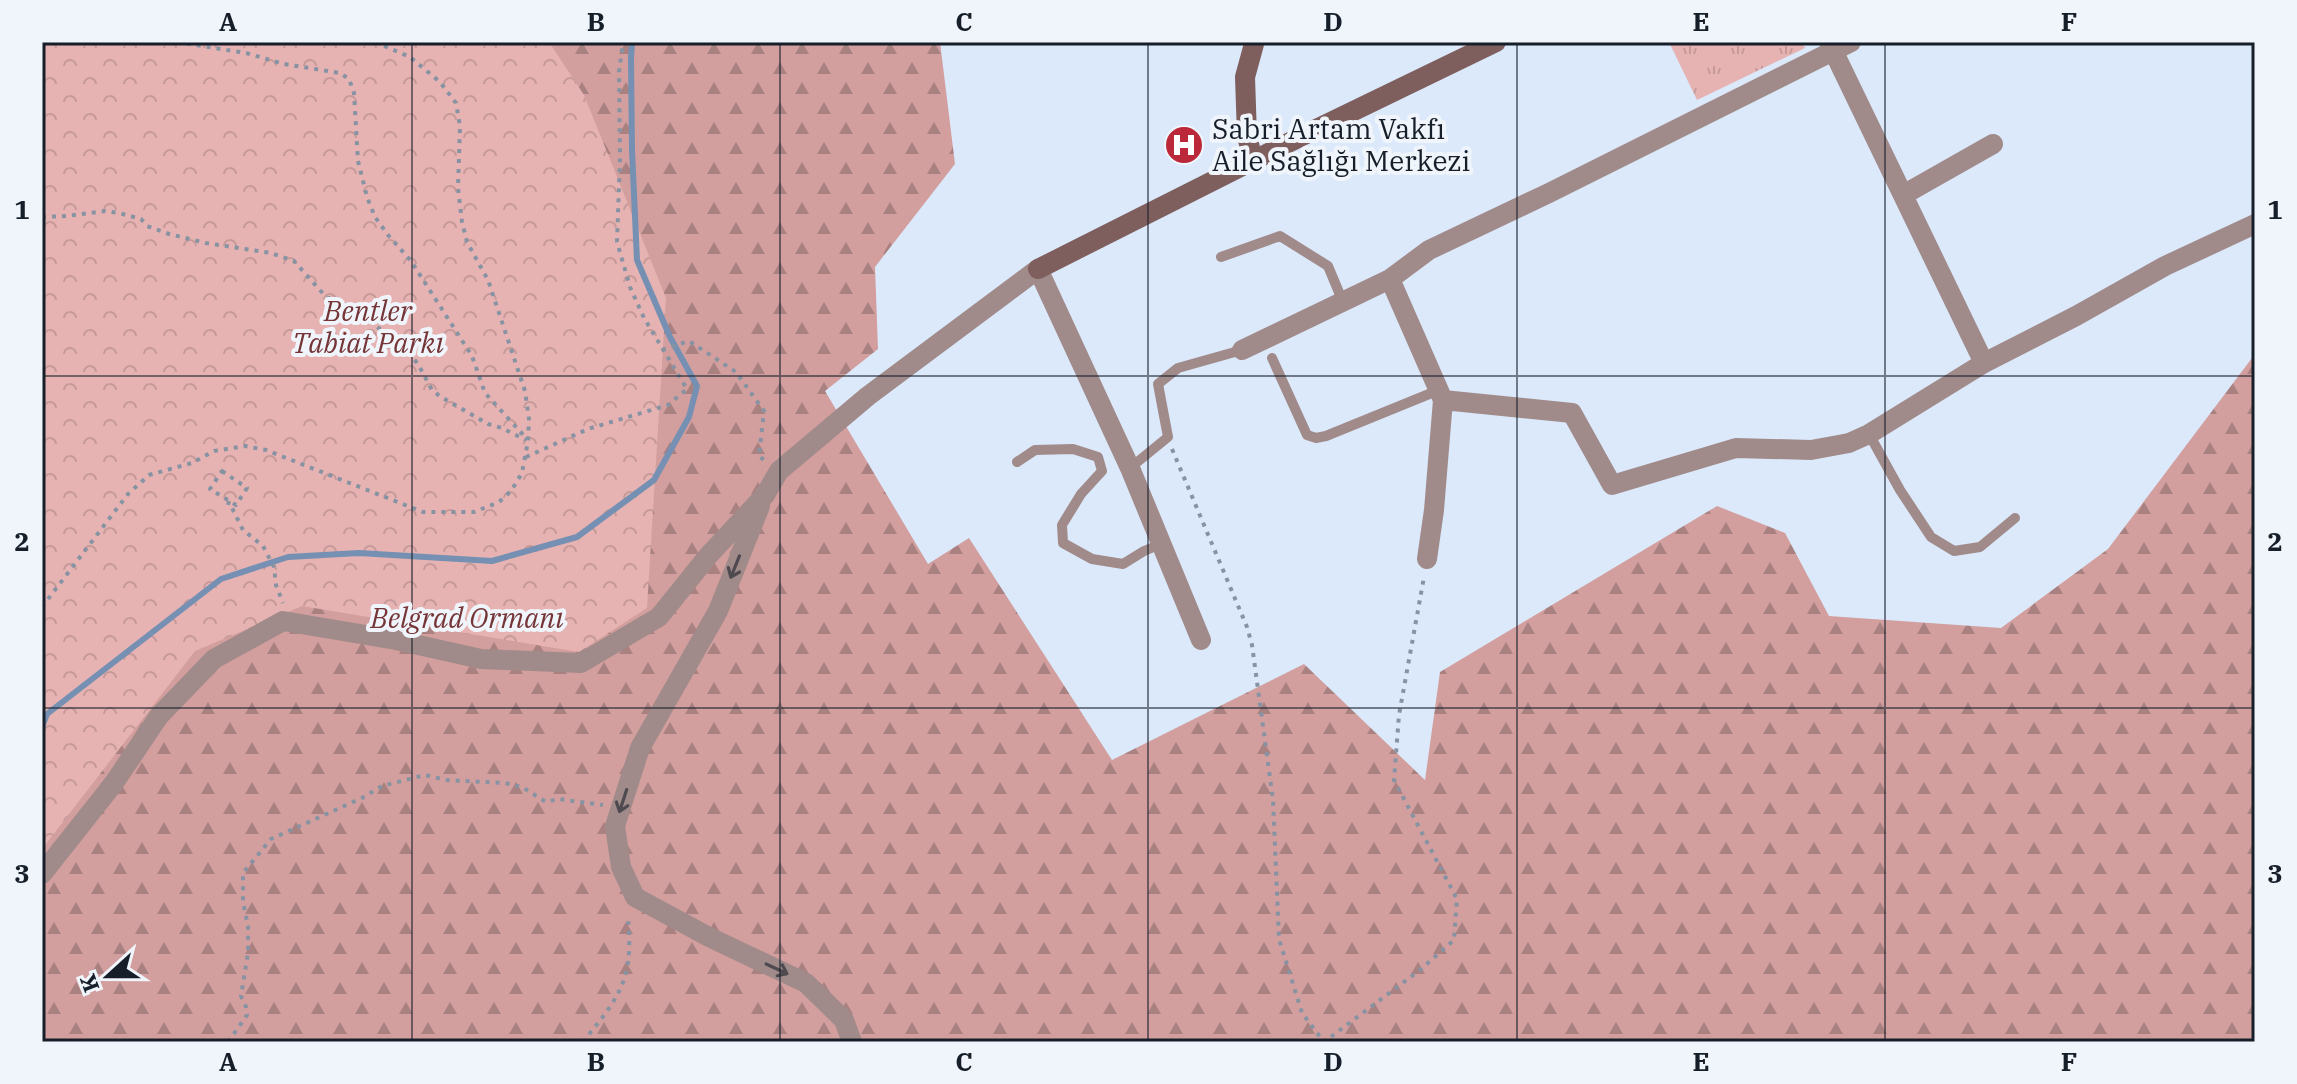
<svg xmlns="http://www.w3.org/2000/svg" width="2297" height="1084" viewBox="0 0 2297 1084" font-family="'IBM Plex Serif',serif">
<style>
.grass{fill:url(#grass-tufts)}
.forest{fill:url(#forest-firs)}
.park{fill:url(#park-crowns)}
.lines{fill:none;stroke-linecap:round;stroke-linejoin:round}
.stream{stroke:#7590b2;stroke-width:6}
.path{stroke:#8793a2;stroke-width:4;stroke-dasharray:4 6;stroke-linecap:butt}
.lane{stroke:#a18b8a;stroke-width:10}
.street{stroke:#a18b8a;stroke-width:20}
.secondary{stroke:#7f5f5e;stroke-width:20}
.oneway{stroke:#4e4a50}
.grid{fill:none;stroke:#161e29;stroke-width:2;stroke-opacity:0.55}
.labels{text-anchor:middle;stroke-width:8;stroke-linejoin:round;paint-order:stroke}
.poi-label{font-size:28px;fill:#161e29;stroke:#f0f5fb;text-anchor:start}
.park-label{font-size:28px;font-style:italic;fill:#753537;stroke:#f0f5fb}
.neatline{fill:none;stroke:#161e29;stroke-width:3}
.grid-label{font-size:26px;text-anchor:middle;font-weight:bold;fill:#161e29}
</style>
<defs>
<pattern id="grass-tufts" width="24" height="20" patternUnits="userSpaceOnUse" patternTransform="scale(2)"><rect width="24" height="20" fill="#e6b3b2"/><path d="M3 7l-1-3M5 7V3M7 7l1-3M15 17l-1-3M17 17v-4M19 17l1-3" fill="none" stroke="#c59a99"/></pattern>
<pattern id="forest-firs" width="22" height="20" patternUnits="userSpaceOnUse" patternTransform="scale(2)"><rect width="22" height="20" fill="#d29f9e"/><path d="M5 1l3.5 6h-7zM16 11l3.5 6h-7z" fill="#a98181"/></pattern>
<pattern id="park-crowns" width="20" height="18" patternUnits="userSpaceOnUse" patternTransform="scale(2)"><rect width="20" height="18" fill="#e6b3b2"/><path d="M2 6a3 3 0 1 1 6 0M12 15a3 3 0 1 1 6 0" fill="none" stroke="#c59a99"/></pattern>
</defs>
<rect width="100%" height="100%" fill="#dbe9fb"/>
<path class="grass" d="M1669,42H1802L1805,48L1697,100Z"/>
<path class="forest" d="M42,42H940L955,164L875,267L878,349L825,391L928,564L969,538L1112,760L1304,664L1425,780L1440,672L1717,506L1785,533L1829,616L2001,628L2108,549L2255,354V1042H42Z"/>
<path class="park" d="M42,42H549L584,95L666,298L647,608L579,652L302,606L195,651L42,849Z"/>
<g class="lines">
<path class="stream" d="M42,727L47,714L221,579L288,557L359,553L492,561L577,537L654,480L689,417L697,386L670,337L637,260L632,150L631,59L632,42"/>
<path class="path" d="M177,42L246,53L284,64L340,73L349,79L354,93L358,161L367,197L375,217L388,235L411,261L472,356L485,393L527,439
M42,217L66,216L105,211L119,213L141,219L147,226L169,234L206,243L271,253L294,261L327,298L338,299L401,344L418,364L432,390L441,397L488,424L502,428L526,440
M662,350L689,341L736,372L764,411L759,456L764,460
M1172,449L1247,627L1252,645L1273,800L1279,939L1302,1013L1324,1042L1420,970L1454,940L1457,899L1394,780L1399,715L1424,577
M526,457L588,429L668,405L687,389L644,318L630,287L617,242L620,158L619,72L623,42
M222,471L247,488L236,505L210,489Z
M229,501L228,505L231,506L243,530L263,546L274,567L276,585L283,603
M42,607L128,494L149,475L192,463L214,451L245,446L266,450L423,512H474L499,502L511,491L522,473L528,441L529,419L525,391L488,280L467,242L462,222L458,188L460,126L456,103L440,82L410,57L375,42
M228,1042L247,1015L246,1007L241,996L248,953V927L243,901V873L271,839L362,798L382,786L425,775L446,780L505,783L522,787L546,802L558,799L603,805
M583,1042C599,1021 620,999 626,972C631,954 629,934 628,916"/>
<path class="lane" d="M1221,257L1280,236L1328,266L1343,302
M1272,358L1307,435L1316,438L1326,436L1439,390
M1869,434L1900,490L1931,537L1954,551L1980,547L2015,518
M1017,462L1035,450L1073,449L1098,457L1102,471L1081,494L1062,525L1063,543L1092,559L1123,564L1144,551L1161,544
M1130,468L1168,437L1158,384L1178,368L1242,350"/>
<path class="street" d="M1829,42L1984,363
M1903,195L1993,144
M1390,279L1443,400L1434,510L1427,559
M1242,350L1390,279L1429,250L1549,193L1851,42
M1443,400L1572,413L1612,485L1736,448L1811,450L1849,443L1869,434L1984,363L2076,316L2165,266L2255,224
M760,506L718,611L640,748L615,826L621,867L635,897L709,937L806,983L844,1020L852,1042
M42,874L114,783L159,716L214,659L283,621L396,640L481,659L581,663L659,617L708,556L765,495L779,471L868,396L1038,269L1130,468L1201,640"/>
<path class="secondary" d="M1253,160L1247,136L1245,77L1254,44
M1038,269L1304,135L1496,42"/>
</g>
<defs><path id="oneway-shaft" d="M-6 0H5M1.5-3L5.5 0L1.5 3" fill="none" stroke-width="1.6" stroke-linecap="round" stroke-linejoin="round" transform="scale(2)"/></defs>
<g class="oneway">
<use href="#oneway-shaft" transform="translate(735 567) rotate(112)"/>
<use href="#oneway-shaft" transform="translate(623 801) rotate(108)"/>
<use href="#oneway-shaft" transform="translate(777 969) rotate(25)"/>
</g>
<path class="grid" d="M412,42V1042M780,42V1042M1148,42V1042M1517,42V1042M1885,42V1042M42,376H2255M42,708H2255"/>
<defs>
<g id="hospital-disc" transform="scale(2)"><circle r="9.5" fill="#ba283a" stroke="#f0f5fb"/><path d="M-5-5h3v3.5h4V-5h3V5h-3V1.5h-4V5h-3Z" fill="#fff"/></g>
</defs>
<g fill-rule="evenodd">
<use href="#hospital-disc" x="1184" y="145"/>
</g>
<g class="labels">
<g class="poi-label">
<text x="1212" y="139">Sabri Artam Vakfı<tspan x="1212" dy="32">Aile Sağlığı Merkezi</tspan></text>
</g>
<g class="park-label">
<text x="368" y="321">Bentler<tspan x="368" dy="32">Tabiat Parkı</tspan></text>
<text x="467" y="628">Belgrad Ormanı</text>
</g>
</g>
<rect width="2297" height="1084" fill="none" stroke="#f0f5fb" stroke-width="88"/>
<g transform="translate(108 976) rotate(249)" stroke="#f0f5fb" stroke-width="6" paint-order="stroke">
<path d="M0-6L14 30L0 20L-14 30Z" fill="#161e29"/>
<text y="-12" font-size="22" font-weight="bold" text-anchor="middle" fill="#161e29">K</text>
</g>
<rect x="44" y="44" width="2209" height="996" class="neatline"/>
<g class="grid-label">
<text x="228" y="31">A</text>
<text x="596" y="31">B</text>
<text x="964" y="31">C</text>
<text x="1333" y="31">D</text>
<text x="1701" y="31">E</text>
<text x="2069" y="31">F</text>
<text x="22" y="219">1</text>
<text x="2275" y="219">1</text>
<text x="22" y="551">2</text>
<text x="2275" y="551">2</text>
<text x="22" y="883">3</text>
<text x="2275" y="883">3</text>
<text x="228" y="1071">A</text>
<text x="596" y="1071">B</text>
<text x="964" y="1071">C</text>
<text x="1333" y="1071">D</text>
<text x="1701" y="1071">E</text>
<text x="2069" y="1071">F</text>
</g>
</svg>
